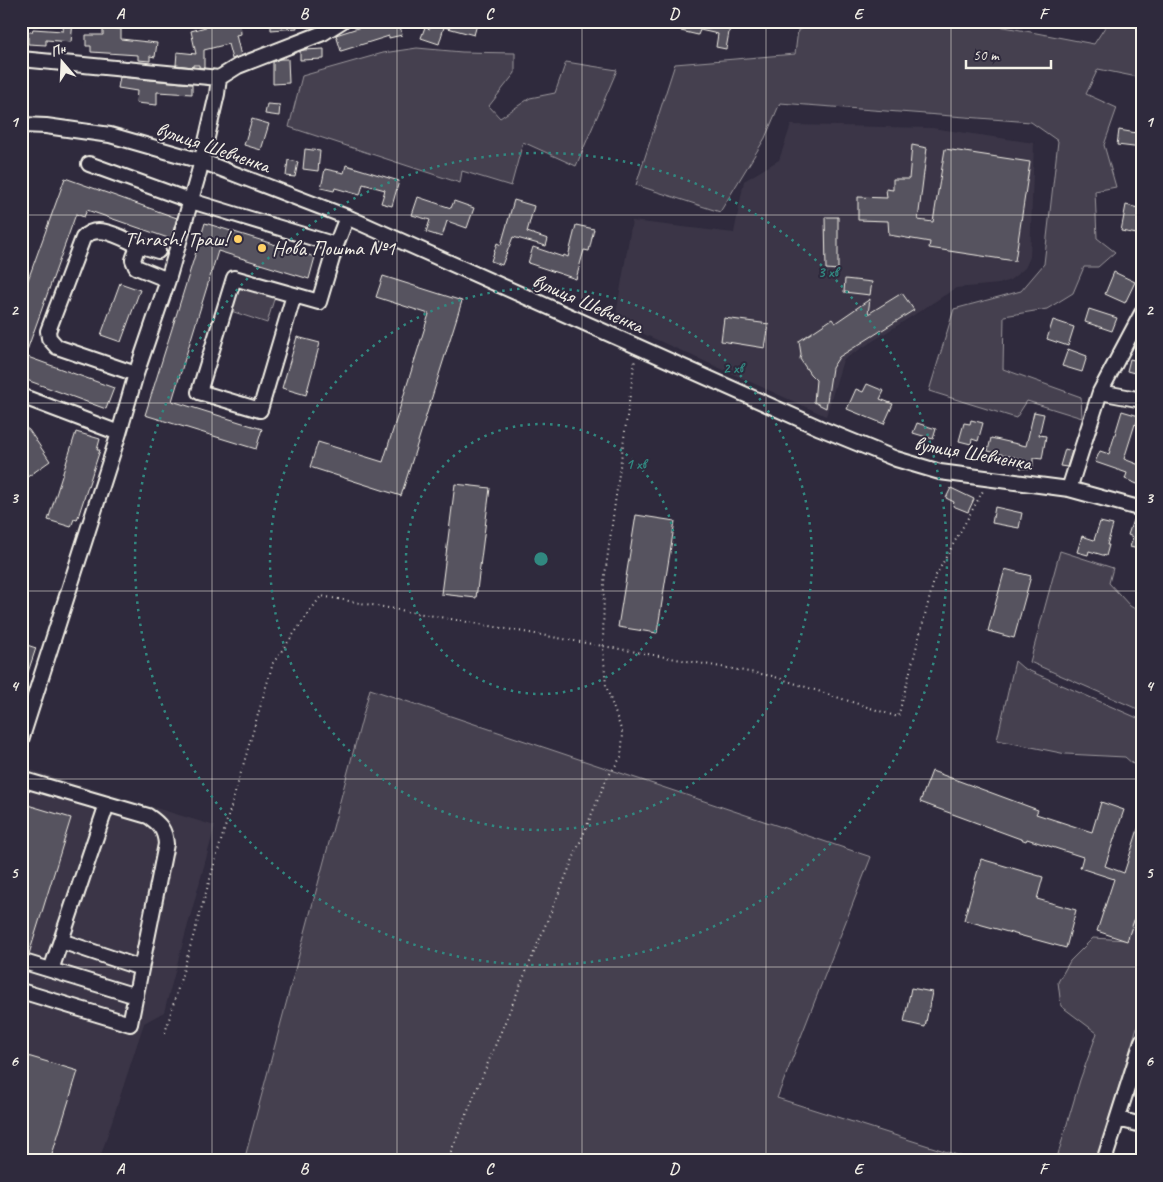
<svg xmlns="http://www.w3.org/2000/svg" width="1163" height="1182" viewBox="0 0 1163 1182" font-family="Caveat,sans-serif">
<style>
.built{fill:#3b3647}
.green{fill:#454050;stroke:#9c989c}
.building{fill:#56525f;stroke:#f4f1e8}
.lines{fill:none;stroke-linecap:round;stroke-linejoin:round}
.minor-casing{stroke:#f4f1e8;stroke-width:18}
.path{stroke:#f4f1e8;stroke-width:2;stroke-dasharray:1 4;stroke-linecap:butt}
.minor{stroke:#2f2a3d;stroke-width:14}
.grid{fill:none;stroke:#f4f1e8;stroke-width:1;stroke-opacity:0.55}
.ring{fill:none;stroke:#318880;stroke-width:2.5;stroke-dasharray:2.5 5}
.poi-dot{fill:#ffd166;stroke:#2f2a3d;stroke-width:2}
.labels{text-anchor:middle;stroke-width:4;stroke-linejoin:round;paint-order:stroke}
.street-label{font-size:21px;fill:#f4f1e8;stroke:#2f2a3d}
.poi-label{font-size:21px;fill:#f4f1e8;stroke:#2f2a3d;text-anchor:end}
.centre{fill:#318880;stroke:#2f2a3d;stroke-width:2.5}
.ring-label{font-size:15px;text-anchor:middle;font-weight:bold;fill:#318880;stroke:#2f2a3d;stroke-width:4;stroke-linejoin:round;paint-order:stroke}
.neatline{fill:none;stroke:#f4f1e8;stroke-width:2}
.grid-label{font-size:16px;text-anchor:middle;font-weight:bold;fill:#f4f1e8}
</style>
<rect width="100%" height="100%" fill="#2f2a3d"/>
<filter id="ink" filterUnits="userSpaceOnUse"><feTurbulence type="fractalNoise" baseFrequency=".02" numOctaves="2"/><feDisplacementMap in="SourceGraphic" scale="10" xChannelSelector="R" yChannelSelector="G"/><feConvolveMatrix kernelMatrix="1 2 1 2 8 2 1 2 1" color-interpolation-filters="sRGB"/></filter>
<g filter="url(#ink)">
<path class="built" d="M791,125L932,128L1034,143L1030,257L1025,268L1010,280L999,284L956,288L843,360L826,416L615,321L632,221L734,233L744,181L779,160Z
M21,767L215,826L164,1012L144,1023L99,1161H21Z"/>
<path class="green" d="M79,21H147L125,26L79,25Z
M828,21H973L1094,44L1109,21H1131L1142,35V78L1098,69L1086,94L1117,108L1104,145L1116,187L1095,191L1097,238L1115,252L1098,267H1084L1073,293L1047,309L1004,316L1003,369L1081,397L1082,418L1027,401L1016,418L929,391L954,309L1021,291L1044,264L1058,141L1031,122L780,103L765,138L720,212L636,185L675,64L795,54L798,30Z
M417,48L462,52L515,53V73L489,106L500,118L530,98L555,93L566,62L617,70L576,166L523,142L511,186L462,171L460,183L289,127L302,76L383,53Z
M239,285L275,296L267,323L231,311Z
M1060,551L1113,568L1109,583L1130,606L1142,613V711L1030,662Z
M1015,661L1023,668L1142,720V772L1125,757L1066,754L997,740Z
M370,689L871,857L777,1098L976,1161H244Z
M1142,897V1011L1096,1161H1056L1080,1080L1097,1033L1061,1006L1058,982L1070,961L1093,938L1127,940Z"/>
<path class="building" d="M64,21L73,22L71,42L46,40V45L28,44V32H32L33,29L63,31Z
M227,21H240L241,34L236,35L241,56L232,59L228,44L204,50V68L199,67V65H193V67L176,65L177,52L196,54L191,31Z
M271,21H296L297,28L271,30Z
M366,21H399L402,35L389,38V36L341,51L336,35L361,27L359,23Z
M432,21H478L474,35L444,27L439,44L421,38L425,27L430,29Z
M678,21H731L726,49L716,47L718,34L700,30L698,35L681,31L682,26H678Z
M103,28L121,29V39L157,43L155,57L150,56V61L138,60V55L91,52V46H86V35H103Z
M324,49V59L300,60V51L304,50Z
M279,59H288L289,83L273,84V62Z
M120,77L192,84V94L157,92V105L136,103L137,91L118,88Z
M267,104L280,105L279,116L265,114Z
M252,119L269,124L261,150L244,145Z
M1119,130L1142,134V148L1117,145Z
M912,145L927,148L918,220L933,222L945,149L1030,162L1015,261L929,248L930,242L889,235L888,221L858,220V197L887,198L886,189L893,190V179H909Z
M305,149L320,151L318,171L303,169Z
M288,160L298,162L295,177L286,176Z
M346,165L399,181L392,206L381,203L385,190L363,184L360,195L335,188L334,191L321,188L325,169L344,173Z
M65,178L177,218L171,239L87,210L84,217L76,214L25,356L114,388L106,409L24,379V377L21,376V299Z
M418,197L451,208L454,201L474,208L467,228L447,221L442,237L426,232L430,220L412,215Z
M514,200L534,206L527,232L548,239L546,246L513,237L502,265L491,261L497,243L501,245Z
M1126,205L1142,209V235L1121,231Z
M825,217H838V270L826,269Z
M205,223L315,257L309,279L218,251L172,401L262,429L256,449L145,415Z
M576,225L594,229L589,251L584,250L576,279L528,263L533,247L563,257L564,255L568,257Z
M1114,272L1135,282L1125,303L1105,294Z
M383,276L462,301L401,496L310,467L318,442L383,462L429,314L376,297Z
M845,279L872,282L870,295L844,292Z
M120,283L140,290L121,342L101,335Z
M902,293L914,310L839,357L832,368L826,408L814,402L816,380L810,374L800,359L801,354L799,341L832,319L835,323L870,299L868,314Z
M1089,309L1117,318L1112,331L1085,322Z
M724,318L769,324L765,348L721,341Z
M1053,320L1074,327L1068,346L1047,339Z
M297,337L320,343L306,395L282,388Z
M1068,349L1087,356L1082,372L1062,366Z
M1130,359L1142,362V375L1127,371Z
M867,384L884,391L880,399L893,404L884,424L847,409L856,389L863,392Z
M1122,411L1139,416L1136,425L1135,424L1124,459L1142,466V486L1125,479L1127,473L1095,462L1100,451L1109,454Z
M1034,412L1044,414L1039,435L1046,436L1042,459L1033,458V469L1020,468L1022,459L988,451L991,438L1026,446Z
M971,420L983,423L978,441L972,439L971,444L959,441L964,423L970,424Z
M917,423L936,429L933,439L913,433Z
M21,425L29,430L50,461L26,478L21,471Z
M76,432L100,439L97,450H100L77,520L74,519L71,527L48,520Z
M1065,449L1072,451L1067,467L1060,466Z
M455,484L490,488L476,598L441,594Z
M951,488L974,499L968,512L953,506L954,502L946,498Z
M995,507L1022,513L1019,528L992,523Z
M636,515L675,521L657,633L618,627Z
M1139,517L1142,518V550L1130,547L1133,537L1128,535L1133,520L1138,521Z
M1100,522L1113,525L1107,545H1109L1106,556L1089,551L1088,555L1077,552L1082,536L1094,540Z
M1005,569L1031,576L1014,638L988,631Z
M21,643L36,648L23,687H21Z
M932,771L1038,810L1036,814L1092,832L1101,802L1124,810L1105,866L1124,873L1140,823L1142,824V897L1127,941L1097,931L1114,879L1080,868L1083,857L1027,839L1026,841L920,802Z
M21,803L71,818L29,954L21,952Z
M981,859L1043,877L1037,899L1076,910L1066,948L964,920Z
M911,988L932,992L925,1027L904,1022Z
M21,1054L78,1071L50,1161H21Z"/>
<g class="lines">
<g class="minor-casing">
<path id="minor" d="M21,59L219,78L238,66L323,33L342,21
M21,125L46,126L110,135L201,161L347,217L820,428L896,459L940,472L1069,489L1142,509
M89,164L191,201L336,245
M138,245L158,251
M168,280L136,374L57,347L49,338L48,331L83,238C97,222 121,238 138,245L133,260L136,267L168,280L199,172L217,94L219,78
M294,295L260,410L199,392L234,278L319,302L336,245L347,217
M1100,392L1142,400
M21,396L119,433L136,374
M1069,489L1100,392L1142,313
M21,740L119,433
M21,779L148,816C160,824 165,830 166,844L130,1024L21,991
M61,941L141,968
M21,961L136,996
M51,970L107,804
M1118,1119L1142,1125
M1104,1161L1142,1041"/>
</g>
<path class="path" d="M165,1033L273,663L321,596L772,676L898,717L935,577L984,489
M447,1161L606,780L621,757L623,735L606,686L603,647L604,582L635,359"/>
<use href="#minor" class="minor"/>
</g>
</g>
<path class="grid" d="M212,21V1161M397,21V1161M582,21V1161M766,21V1161M951,21V1161M21,215H1142M21,403H1142M21,591H1142M21,779H1142M21,967H1142"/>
<g class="ring">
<circle cx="541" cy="559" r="135"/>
<circle cx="541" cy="559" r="271"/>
<circle cx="541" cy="559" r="406"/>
</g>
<g class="poi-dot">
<circle cx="238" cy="239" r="5"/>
<circle cx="262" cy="248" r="5"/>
</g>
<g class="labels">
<g class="street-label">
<text transform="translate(213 147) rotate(19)" y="7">вулиця Шевченка</text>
<text transform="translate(588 303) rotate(24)" y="7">вулиця Шевченка</text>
<text transform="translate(973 453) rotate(10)" y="7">вулиця Шевченка</text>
</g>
<g class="poi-label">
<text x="228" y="246">Thrash! Траш!</text>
<text x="272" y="255" text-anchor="start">Нова Пошта №1</text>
</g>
</g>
<circle cx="541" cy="559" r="8" class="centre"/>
<g class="ring-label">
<text x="828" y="277">3 хв</text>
<text x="733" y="373">2 хв</text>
<text x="636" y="469">1 хв</text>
</g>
<rect width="1163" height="1182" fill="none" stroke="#2f2a3d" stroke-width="55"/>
<g transform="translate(62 62) rotate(341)" stroke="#2f2a3d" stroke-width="4" paint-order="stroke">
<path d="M0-4L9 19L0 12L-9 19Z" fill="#f4f1e8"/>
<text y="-8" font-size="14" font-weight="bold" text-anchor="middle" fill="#f4f1e8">Пн</text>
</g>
<path d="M966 60v8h85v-8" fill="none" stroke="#f4f1e8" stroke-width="2.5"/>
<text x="973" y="60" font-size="15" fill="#f4f1e8" stroke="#2f2a3d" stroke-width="4" paint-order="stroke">50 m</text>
<rect x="28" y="28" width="1108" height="1126" class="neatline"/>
<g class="grid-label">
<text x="120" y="19">A</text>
<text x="304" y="19">B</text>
<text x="489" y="19">C</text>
<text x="674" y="19">D</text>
<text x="858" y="19">E</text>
<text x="1043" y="19">F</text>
<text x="14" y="127">1</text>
<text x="1149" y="127">1</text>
<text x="14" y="315">2</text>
<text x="1149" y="315">2</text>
<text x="14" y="503">3</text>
<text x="1149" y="503">3</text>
<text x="14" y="691">4</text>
<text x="1149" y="691">4</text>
<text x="14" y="878">5</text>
<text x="1149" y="878">5</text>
<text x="14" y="1066">6</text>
<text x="1149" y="1066">6</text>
<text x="120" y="1174">A</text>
<text x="304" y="1174">B</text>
<text x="489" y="1174">C</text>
<text x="674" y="1174">D</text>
<text x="858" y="1174">E</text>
<text x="1043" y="1174">F</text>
</g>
</svg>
